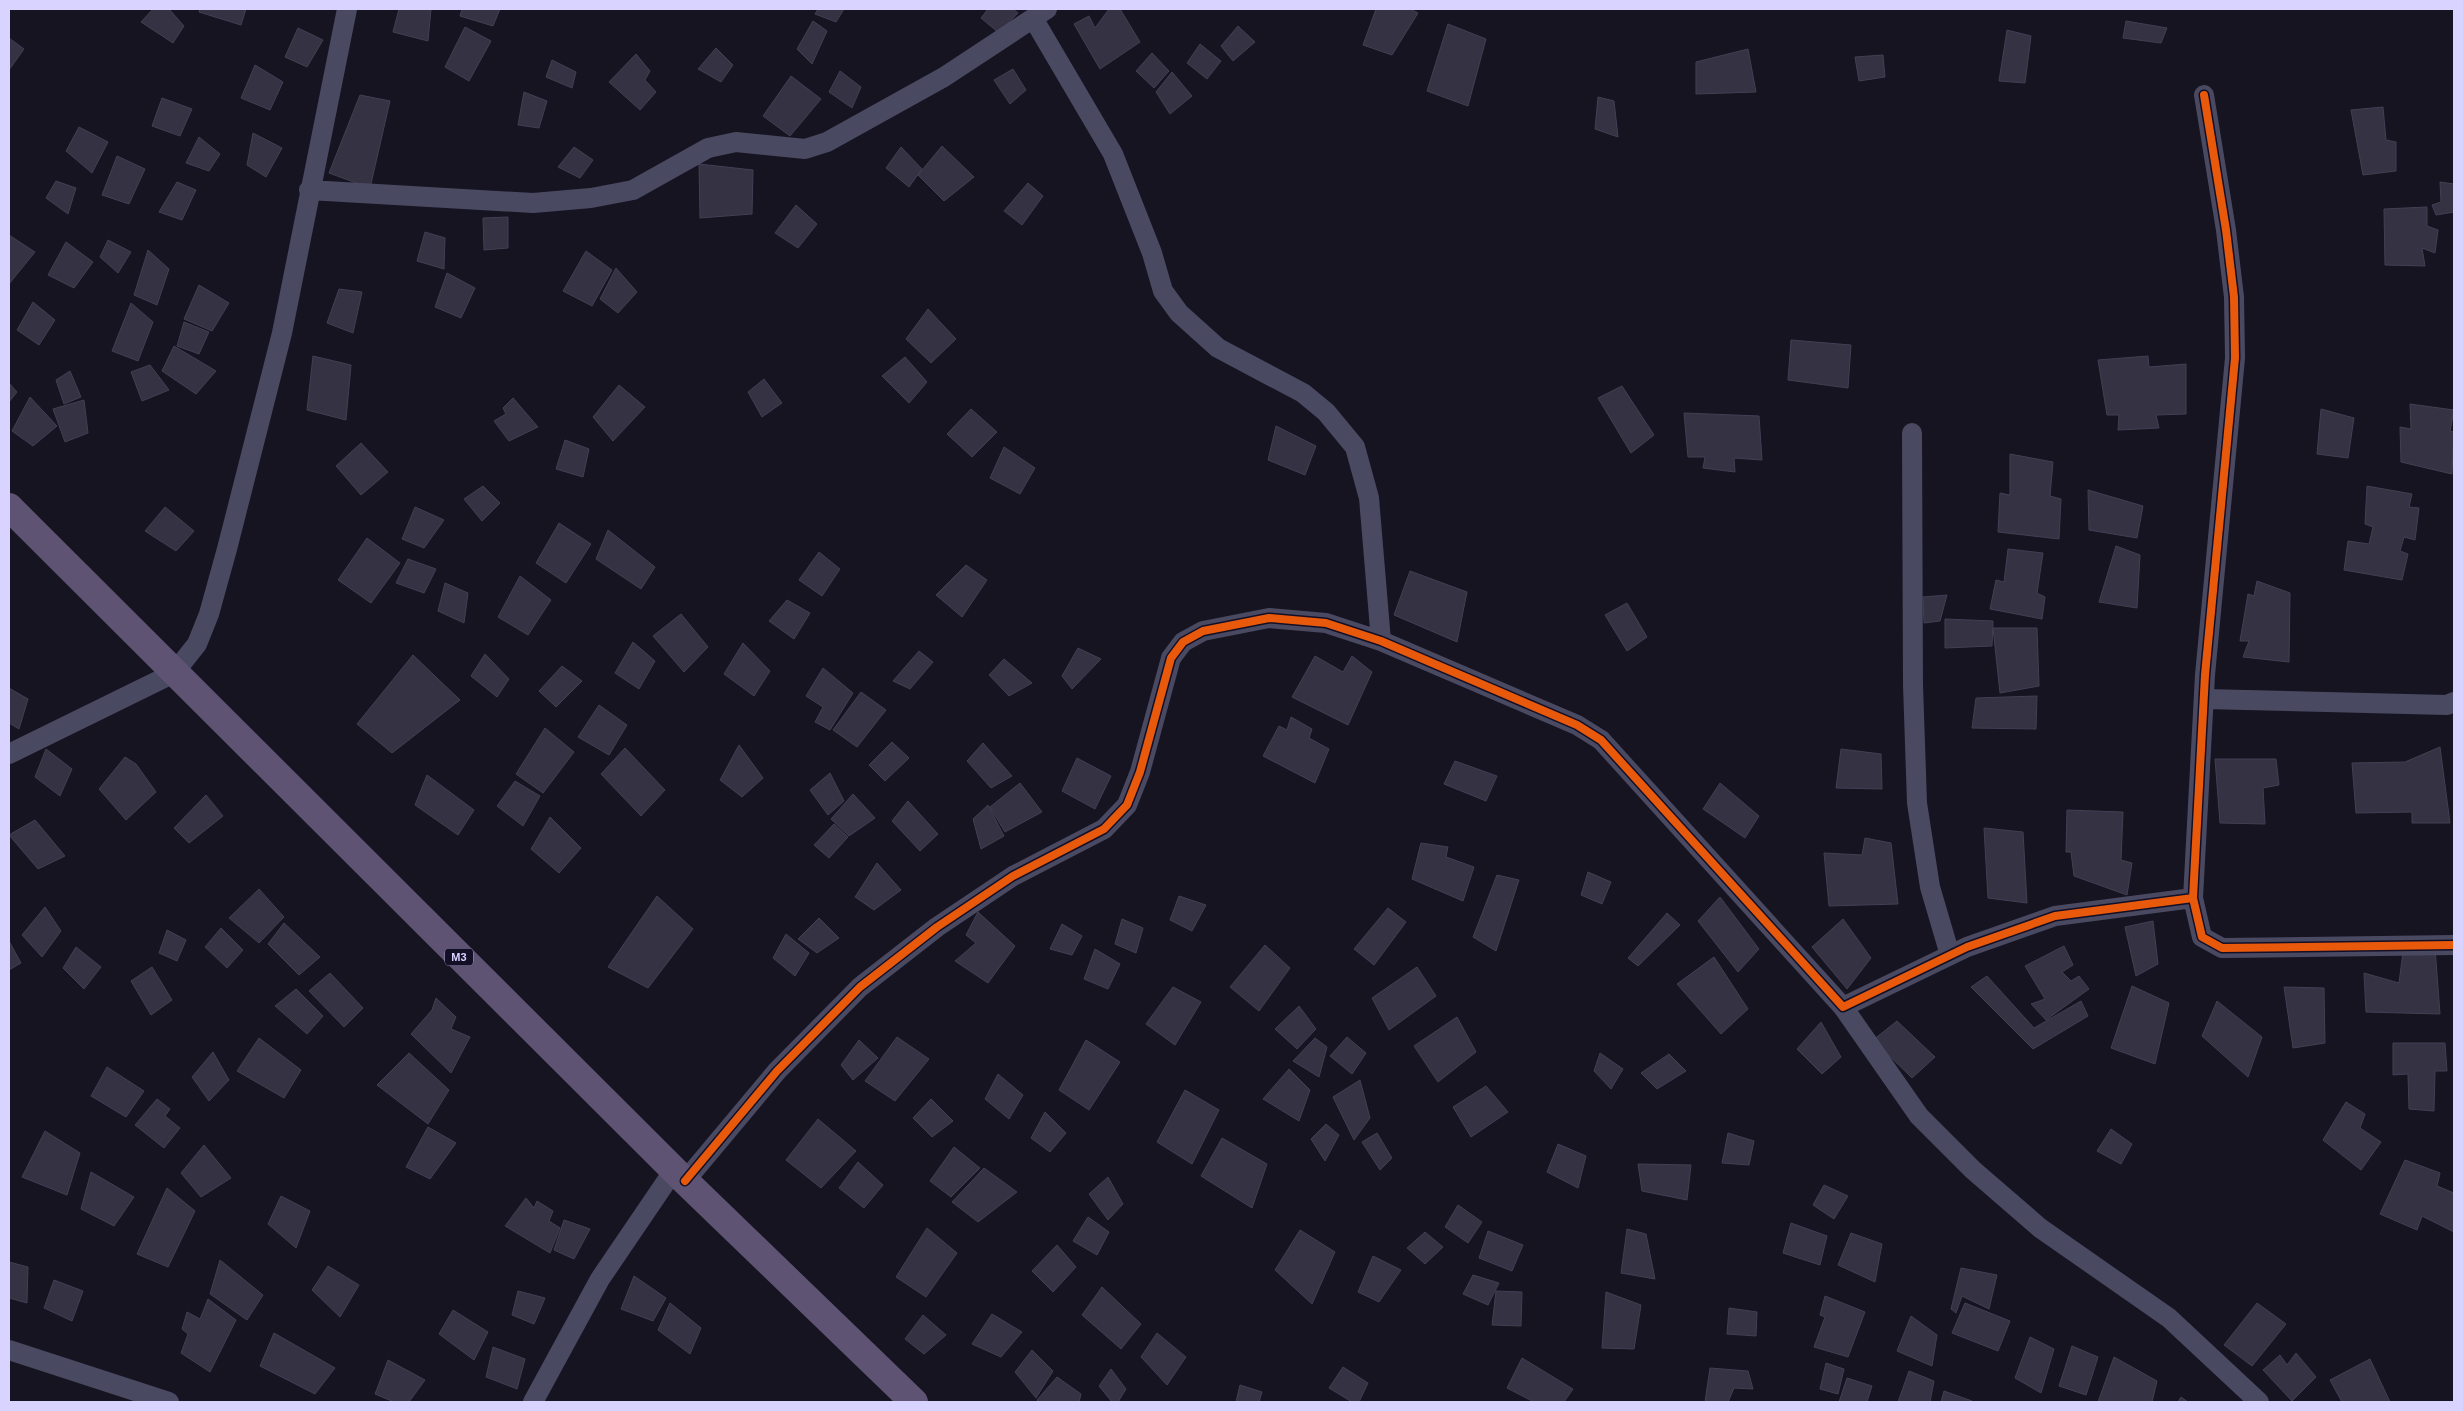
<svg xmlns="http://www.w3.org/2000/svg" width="2463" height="1411" viewBox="0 0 2463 1411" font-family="Arial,sans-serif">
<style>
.building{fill:#343243;stroke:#433f54}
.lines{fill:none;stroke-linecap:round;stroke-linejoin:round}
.street{stroke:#4a4962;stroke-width:20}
.primary{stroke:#5e5373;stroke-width:28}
.cycleway-casing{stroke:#130f26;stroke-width:11}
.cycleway{stroke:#e8590c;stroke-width:8}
.labels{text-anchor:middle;stroke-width:5;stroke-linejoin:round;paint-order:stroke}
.shield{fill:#130f26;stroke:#9e99be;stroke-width:1}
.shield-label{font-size:11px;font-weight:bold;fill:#d9d4ff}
</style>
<rect width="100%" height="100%" fill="#161421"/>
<path class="building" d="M153,9H169L184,26L173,43L141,22Z
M200,9H246L241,25L199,12Z
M399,9H431L428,41L393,32Z
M462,9H500L493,26L460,16Z
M818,9H844L836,22L815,14Z
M988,9H1013L1018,13L999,33L981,18Z
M1109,9H1120L1140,42L1100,69L1074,24L1089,16L1095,28Z
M1376,9H1410L1418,13L1392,55L1363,45Z
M813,21L827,31L812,64L797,49Z
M2126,21L2167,28L2161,43L2123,38Z
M1448,24L1486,39L1468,106L1427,91Z
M1238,26L1255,42L1233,61L1221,46Z
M465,27L491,41L469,81L445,67Z
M298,28L323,40L307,67L285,57Z
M2007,30L2031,36L2025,83L1999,81Z
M9,38L24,49L9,70Z
M1200,44L1221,61L1207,79L1187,63Z
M716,48L733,65L721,82L698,69Z
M1748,49L1756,92L1696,94V62Z
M1152,53L1169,71L1154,88L1136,71Z
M636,54L650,71L645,80L656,92L640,110L609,82Z
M1883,55L1885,77L1859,81L1855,57Z
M552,60L576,72L572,88L546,77Z
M255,65L283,82L270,110L241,98Z
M1013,69L1026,90L1010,104L994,80Z
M840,71L861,87L852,108L829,92Z
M1172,72L1192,96L1170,114L1156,92Z
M791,76L821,99L790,136L763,116Z
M524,92L547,101L539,128L518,125Z
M360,95L390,101L370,188L329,173Z
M1598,97L1614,101L1618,137L1595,129Z
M162,98L192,109L180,136L152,126Z
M2383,107L2386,140L2396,142V171L2363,175L2351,110Z
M79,127L108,142L92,173L66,151Z
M253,133L282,148L266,177L247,165Z
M199,137L220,154L209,171L186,163Z
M942,146L974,177L944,201L918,175Z
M574,147L593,160L580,178L558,167Z
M901,147L922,169L909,187L886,168Z
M117,156L145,169L129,204L102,195Z
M699,164L753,170L752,214L700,218Z
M56,181L76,188L68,214L46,198Z
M177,182L196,190L182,220L159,212Z
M2440,182L2454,184V212L2436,215L2432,205L2441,202Z
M1028,183L1043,196L1022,225L1004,211Z
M796,205L817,224L798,248L775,233Z
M2427,207V226L2438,230L2435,253L2422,248L2425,266L2385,265L2384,209Z
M508,217V248L484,250L483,218Z
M425,232L445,238L444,269L417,261Z
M9,235L35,252L9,284Z
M108,240L131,252L118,273L100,257Z
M66,242L93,262L74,288L48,275Z
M148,250L169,269L157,305L134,295Z
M586,251L612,270L592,306L563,291Z
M616,268L637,292L618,313L600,299Z
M447,273L475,288L461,318L435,307Z
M199,285L229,303L212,331L184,319Z
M339,289L362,292L353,333L327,323Z
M33,302L55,320L39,345L17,330Z
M131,303L153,322L138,361L112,351Z
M928,309L956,339L931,363L906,339Z
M184,322L209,332L199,354L177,346Z
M1791,340L1851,345L1848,388L1788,380Z
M174,346L216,371L196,394L162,371Z
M313,356L351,365L346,420L307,410Z
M2148,356L2149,367L2186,364V414L2156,415L2159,428L2118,430L2119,415H2107L2098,360Z
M905,357L927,382L909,403L882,376Z
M150,365L169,390L142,401L131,372Z
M70,371L81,397L64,404L56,380Z
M764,379L782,403L762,417L748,392Z
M9,383L17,392L9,402Z
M619,385L645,407L613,441L593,417Z
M1622,386L1654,435L1631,453L1598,398Z
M30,397L57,426L33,446L12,431Z
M513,398L538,427L509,441L494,421L506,414L503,408Z
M84,400L88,433L65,442L53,409Z
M2410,404L2454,410L2450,431L2454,432L2452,474L2401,462L2400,427L2411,429Z
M971,409L997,432L972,457L947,434Z
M2321,409L2354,418L2348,458L2317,454Z
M1684,413L1759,416L1762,460L1734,458L1735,472L1703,468L1705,457H1688Z
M1276,426L1316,446L1305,475L1268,460Z
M565,440L589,449L583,477L556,469Z
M361,443L388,472L361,495L336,466Z
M1004,447L1035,468L1020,494L990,478Z
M2010,454L2053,462L2050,496L2061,499L2059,539L1998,532L2000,493L2010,495Z
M483,486L500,503L482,521L464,499Z
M2367,486L2412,494L2409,507L2419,508L2415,540L2404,537L2400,551L2408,554L2402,580L2344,570L2348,541L2369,544L2373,527L2365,524Z
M2088,490L2143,506L2137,538L2089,530Z
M165,507L194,531L176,551L145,531Z
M415,507L444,520L424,548L402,539Z
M559,523L591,544L566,583L536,563Z
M608,530L655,567L641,589L596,559Z
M367,538L400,563L371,603L338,580Z
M2116,546L2140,555L2137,608L2099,602Z
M2008,549L2043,553L2037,593L2045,597L2042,619L1990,609L1996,580L2004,582Z
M819,552L840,569L822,596L799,580Z
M408,559L436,569L424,593L396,583Z
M966,565L987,580L962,617L936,595Z
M1410,571L1467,592L1457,642L1394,615Z
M520,576L551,600L528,635L498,617Z
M2257,581L2290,593L2289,662L2243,657L2249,641H2240L2248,594L2254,596Z
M445,583L468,593L464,623L438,611Z
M1947,595L1940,621L1924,623L1923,597Z
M787,600L810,613L794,639L769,621Z
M1627,603L1647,637L1627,651L1605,615Z
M681,614L708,647L684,672L653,636Z
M1945,619L1993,621L1992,646L1945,648Z
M1993,628H2037L2039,686L2000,693Z
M633,642L655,661L639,689L615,673Z
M743,643L770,671L754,696L724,674Z
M1078,648L1101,659L1072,689L1062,676Z
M919,651L933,662L910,689L893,681Z
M485,654L509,679L497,697L471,676Z
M413,655L460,700L392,753L357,724Z
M1315,656L1343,672L1352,656L1372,672L1348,725L1292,697Z
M1004,659L1032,683L1009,696L989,675Z
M562,666L582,681L556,707L539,691Z
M823,668L853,693L830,730L815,722L823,707L806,696Z
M9,688L28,699L19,729L9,723Z
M861,692L886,710L857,747L833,730Z
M2037,696L2036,729L1972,728L1976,698Z
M599,705L627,725L609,755L578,737Z
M1291,717L1312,729L1309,738L1329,749L1315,783L1263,756L1279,726L1287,730Z
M545,728L574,752L543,793L516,774Z
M892,742L909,758L885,781L869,765Z
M983,743L1012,776L991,788L967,761Z
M739,745L763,778L742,797L720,780Z
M2440,747L2450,823H2412V812L2356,813L2352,763L2405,762Z
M625,748L665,790L641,816L601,774Z
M46,749L72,769L60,796L35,777Z
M1841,749L1881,754L1882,789L1836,788Z
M125,757L136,764L156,792L126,820L99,789Z
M1077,758L1111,776L1095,809L1062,791Z
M2215,759H2276L2279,785L2263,788L2265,824L2220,823Z
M1455,761L1497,776L1486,801L1444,784Z
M830,773L844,801L828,815L810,790Z
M427,775L474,810L458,835L415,805Z
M515,781L540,796L523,826L497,806Z
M1020,783L1042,812L1005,832L990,807Z
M1720,783L1759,816L1745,838L1703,809Z
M853,794L875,818L849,836L831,819Z
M206,795L223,816L189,843L174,828Z
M908,801L938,834L920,851L892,821Z
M988,805L1004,836L981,849L973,819Z
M2067,810L2123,812L2121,860L2132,863L2127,895L2074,876L2071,852H2066Z
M550,817L581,848L559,873L531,849Z
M35,820L65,856L38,869L9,835Z
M834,824L848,837L829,858L814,845Z
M1984,828L2023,832L2027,903L1988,898Z
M1865,838L1891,843L1898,904L1829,906L1824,853L1862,855Z
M1421,843L1448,847L1446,857L1474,867L1463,901L1412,879Z
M877,863L901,890L874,910L855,897Z
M1588,872L1611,882L1602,904L1581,895Z
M1497,875L1519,880L1496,951L1473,937Z
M259,889L284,917L259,943L229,918Z
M657,896L693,929L648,988L608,967Z
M1179,896L1206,905L1192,931L1170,920Z
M1720,897L1759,949L1738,972L1698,921Z
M45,907L61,931L42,957L22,935Z
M1388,908L1406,922L1374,965L1354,949Z
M978,912L1015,946L988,983L955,961L976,943L966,935Z
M1667,913L1680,925L1638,966L1628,958Z
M819,918L839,938L817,953L798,939Z
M1122,919L1143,928L1136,953L1115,944Z
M1843,919L1871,958L1847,989L1812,947Z
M2153,921L2158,964L2136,976L2125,927Z
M284,923L320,957L299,975L268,944Z
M1062,924L1082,936L1072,955L1050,949Z
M221,928L243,950L227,968L205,947Z
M167,930L186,940L177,961L159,953Z
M786,934L809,953L795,976L773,958Z
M9,941L21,963L9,970Z
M1265,945L1290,968L1259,1011L1230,987Z
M2064,946L2073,965L2062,972L2071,981L2079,976L2089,989L2046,1020L2031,1004L2045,999L2025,966Z
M76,947L101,967L84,989L63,968Z
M2435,948L2440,1014L2366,1012L2364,973L2399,983L2403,952Z
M1095,949L1120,964L1108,989L1084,979Z
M1714,957L1748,1009L1721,1034L1677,984Z
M152,967L172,1000L151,1015L131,981Z
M1417,967L1436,996L1389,1030L1372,998Z
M330,973L363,1008L344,1027L309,991Z
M1987,976L2034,1028L2081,1001L2088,1016L2033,1049L1971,987Z
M2132,986L2169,1003L2155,1064L2111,1048Z
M1173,987L1201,1002L1175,1045L1146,1024Z
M2284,987L2324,988L2325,1043L2293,1048Z
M296,989L323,1016L307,1034L275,1006Z
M436,998L456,1017L451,1029L470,1037L451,1073L411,1034L432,1010Z
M2217,1001L2262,1037L2248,1077L2202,1036Z
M1299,1006L1316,1029L1297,1049L1275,1029Z
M1457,1017L1476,1052L1438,1082L1414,1046Z
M1897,1021L1935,1057L1912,1078L1873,1040Z
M1821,1022L1841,1057L1822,1074L1797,1049Z
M897,1037L929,1059L895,1101L865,1081Z
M1347,1037L1366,1053L1352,1074L1330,1056Z
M259,1038L301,1070L284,1098L237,1071Z
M1315,1038L1327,1047L1319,1077L1293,1061Z
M859,1040L878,1058L853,1080L841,1065Z
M1086,1040L1120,1062L1089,1110L1059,1090Z
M2393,1043H2445L2447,1071H2435L2434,1111L2409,1109L2408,1074L2393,1075Z
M213,1052L229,1080L209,1101L192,1077Z
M409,1053L449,1090L428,1124L377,1085Z
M1600,1053L1623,1069L1611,1089L1594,1071Z
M1669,1054L1686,1071L1657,1089L1641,1073Z
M107,1067L144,1091L126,1117L91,1096Z
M1289,1069L1310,1090L1299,1121L1263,1099Z
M998,1074L1023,1095L1009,1119L985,1099Z
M1360,1080L1370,1118L1354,1140L1333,1097Z
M1486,1086L1508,1112L1471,1137L1453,1107Z
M1185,1090L1219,1110L1192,1164L1157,1142Z
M157,1099L170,1109L165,1116L180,1128L164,1148L135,1125Z
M931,1099L953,1121L932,1137L913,1118Z
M2346,1102L2365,1114L2360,1128L2381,1142L2361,1170L2323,1140Z
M1045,1112L1066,1133L1050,1152L1031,1138Z
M818,1119L856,1151L821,1188L786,1160Z
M1326,1124L1339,1135L1325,1161L1311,1139Z
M428,1127L456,1143L430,1179L406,1167Z
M2111,1129L2132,1144L2121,1164L2097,1151Z
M45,1131L80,1153L67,1195L22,1177Z
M1377,1133L1392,1158L1380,1170L1362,1142Z
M1728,1133L1754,1141L1749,1165L1722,1163Z
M1222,1138L1267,1164L1252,1208L1201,1176Z
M1558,1144L1586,1156L1578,1188L1547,1172Z
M204,1145L231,1178L201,1197L181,1173Z
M954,1147L980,1168L951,1197L930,1181Z
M2405,1160L2440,1173L2437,1186L2454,1193V1232L2422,1216L2417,1230L2380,1214Z
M858,1162L883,1185L864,1208L839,1188Z
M1638,1164L1691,1165L1687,1200L1642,1191Z
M984,1168L1017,1192L978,1222L952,1202Z
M91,1172L134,1197L114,1226L81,1209Z
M1108,1177L1123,1204L1108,1220L1089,1194Z
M1824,1185L1848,1196L1834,1219L1813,1205Z
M167,1188L195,1211L168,1267L137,1254Z
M281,1196L310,1211L296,1248L268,1224Z
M526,1198L534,1208L537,1201L553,1211L549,1221L560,1228L550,1253L505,1226Z
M1458,1205L1482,1222L1468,1243L1445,1227Z
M1088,1217L1109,1232L1097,1255L1073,1241Z
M564,1220L590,1229L574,1259L554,1250Z
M1791,1223L1827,1236L1820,1265L1783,1253Z
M927,1228L957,1253L926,1297L896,1277Z
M1627,1229L1646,1234L1655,1279L1621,1273Z
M1300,1230L1335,1252L1312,1304L1275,1270Z
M1488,1231L1523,1245L1512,1271L1479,1258Z
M1425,1232L1443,1247L1425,1264L1407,1248Z
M1851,1233L1882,1244L1875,1282L1838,1265Z
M1057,1245L1076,1267L1053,1292L1032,1271Z
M1373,1256L1401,1270L1379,1302L1358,1292Z
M220,1260L263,1295L247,1320L210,1294Z
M9,1262L28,1267L27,1303L9,1298Z
M328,1266L359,1285L340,1317L312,1290Z
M1961,1268L1997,1275L1989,1309L1962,1296L1956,1313L1951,1309Z
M1473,1275L1499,1283L1488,1305L1463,1294Z
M634,1276L666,1298L653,1321L621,1309Z
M54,1280L83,1291L72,1321L44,1308Z
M1102,1287L1141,1324L1121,1349L1082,1315Z
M518,1291L545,1298L534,1324L512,1315Z
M1496,1291L1522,1292L1521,1326L1492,1325Z
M1606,1292L1641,1305L1634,1349L1602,1348Z
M1825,1296L1865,1312L1848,1357L1814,1347L1825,1317L1820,1315Z
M208,1299L236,1320L210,1372L181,1353L188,1334L182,1329L187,1312L200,1319Z
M670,1303L701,1328L690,1354L658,1330Z
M1965,1303L2010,1321L1998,1351L1952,1333Z
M2257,1303L2286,1324L2252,1366L2224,1345Z
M1729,1308L1757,1312L1756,1336L1727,1334Z
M453,1310L488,1332L474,1360L439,1334Z
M992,1314L1022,1332L1001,1357L972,1344Z
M923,1315L946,1335L924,1354L905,1339Z
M1911,1316L1937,1335L1932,1366L1897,1351Z
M274,1333L335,1368L315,1394L260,1366Z
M1157,1333L1186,1357L1167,1385L1141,1357Z
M2030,1337L2054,1349L2041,1393L2015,1378Z
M2072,1346L2098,1357L2086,1395L2059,1386Z
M493,1347L525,1359L517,1389L486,1377Z
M1032,1350L1053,1371L1036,1398L1015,1372Z
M2296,1353L2316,1377L2292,1401L2263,1370L2280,1355L2287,1365Z
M2114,1357L2157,1381L2152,1402H2098Z
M1522,1358L1573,1389L1564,1402H1534L1507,1388Z
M2370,1359L2390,1402H2342L2330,1380Z
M388,1360L425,1380L409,1402H394L375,1394Z
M1826,1363L1844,1369L1838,1394L1820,1389Z
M1343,1367L1368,1383L1359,1402H1352L1329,1388Z
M1710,1368L1748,1371L1753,1389L1734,1388L1728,1402H1705Z
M1111,1369L1126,1389L1118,1402H1112L1099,1386Z
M1909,1371L1934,1381L1930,1402H1898Z
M1057,1377L1081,1394L1079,1402H1039L1037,1400Z
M1847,1378L1872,1386L1867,1402H1839Z
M1240,1385L1262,1392L1259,1402H1236Z
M1944,1391L1972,1401V1402H1941Z
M2181,1397L2188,1402H2178Z"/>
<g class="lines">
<path class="street" d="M1033,18L1113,154L1152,253L1163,291L1179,313L1218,348L1303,393L1326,412L1355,447L1369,498L1381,641
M2204,95L2226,230L2234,297L2235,358L2205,675L2193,898L2202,937L2222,948L2454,945
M309,190L533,203L591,198L633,190L708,148L736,142L805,149L827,142L944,77L1047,9
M1912,433L1913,685L1917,803L1930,887L1950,955
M2204,699L2447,705L2454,702
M9,754L174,673L197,644L209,614L227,549L282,333L347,9
M1843,1007L1919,1116L1973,1170L2040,1228L2169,1318L2259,1402
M685,1181L777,1071L860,987L937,927L1013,876L1104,829L1127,805L1140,772L1171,658L1183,642L1203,631L1269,618L1326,623L1381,641L1577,725L1601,740L1843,1007L1967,947L2055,916L2193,898
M9,1350L169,1402
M533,1402L600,1279L674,1170"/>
<path class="primary" d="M9,507L685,1181L914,1402"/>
<g class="cycleway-casing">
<path id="cycleway" d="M2204,95L2226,230L2234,297L2235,358L2205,675L2193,898L2202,937L2222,948L2454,945
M685,1181L777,1071L860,987L937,927L1013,876L1104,829L1127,805L1140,772L1171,658L1183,642L1203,631L1269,618L1326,623L1381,641L1577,725L1601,740L1843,1007L1967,947L2055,916L2193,898"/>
</g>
<use href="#cycleway" class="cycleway"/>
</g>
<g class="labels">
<rect class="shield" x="445" y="948.5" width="28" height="17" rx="4"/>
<g class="shield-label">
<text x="459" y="961">M3</text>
</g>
</g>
<rect width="2463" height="1411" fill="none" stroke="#d9d4ff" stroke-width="20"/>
</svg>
